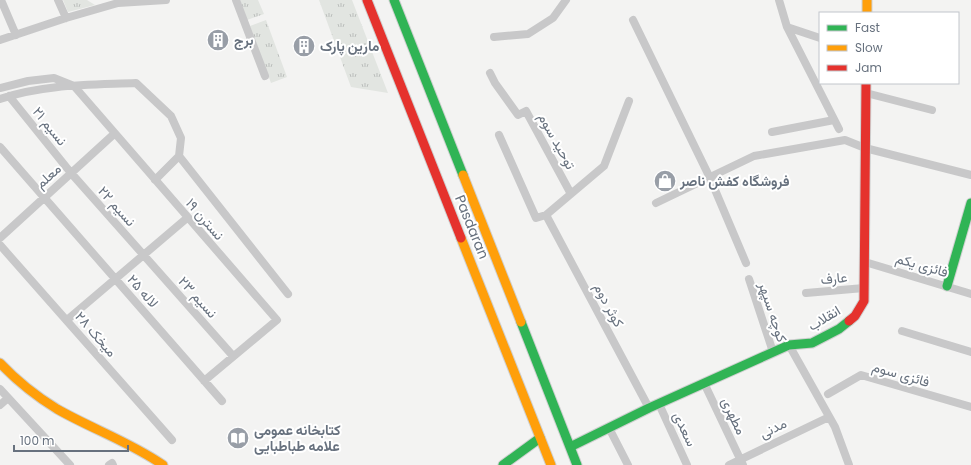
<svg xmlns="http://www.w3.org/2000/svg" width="971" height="465" viewBox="0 0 971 465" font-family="Poppins,Vazirmatn,sans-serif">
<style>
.grass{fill:url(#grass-tufts)}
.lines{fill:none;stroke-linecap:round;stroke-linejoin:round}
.fast-casing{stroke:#cfd0d0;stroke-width:11}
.slow-casing{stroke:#cfd0d0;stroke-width:11}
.jam-casing{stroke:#cfd0d0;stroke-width:11}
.street{stroke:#c8c8c9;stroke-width:8}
.fast{stroke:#30b455;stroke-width:9}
.slow{stroke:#ff9f0a;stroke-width:9}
.jam{stroke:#e5322d;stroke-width:9}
.labels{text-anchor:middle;stroke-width:4;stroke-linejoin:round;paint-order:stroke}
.poi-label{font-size:14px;font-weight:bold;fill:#67717e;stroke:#fff;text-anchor:start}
.street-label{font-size:14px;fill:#67717e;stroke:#fff}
</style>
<defs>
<pattern id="grass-tufts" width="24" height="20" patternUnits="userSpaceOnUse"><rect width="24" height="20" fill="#e2e5e1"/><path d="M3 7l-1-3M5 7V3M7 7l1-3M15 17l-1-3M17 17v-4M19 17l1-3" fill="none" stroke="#bbbebc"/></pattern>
</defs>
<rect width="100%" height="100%" fill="#f3f3f2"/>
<path class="grass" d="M63,0H87L95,5L68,12Z
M240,0H258L264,14L247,20Z
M319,0H352L388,93L351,87Z
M266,20L287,77L271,83L250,26Z"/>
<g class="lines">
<g class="fast-casing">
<path id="fast" d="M394,0L463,175
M947,286L971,203
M521,322L577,465
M570,447L649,408L789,345L812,343L839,329L849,321
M503,465L540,438"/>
</g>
<g class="slow-casing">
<path id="slow" d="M867,0V13
M463,175L521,322
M461,238L551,465
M0,363C17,381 36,396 57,409C92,429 130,442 163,465"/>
</g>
<g class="jam-casing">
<path id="jam" d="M367,0L461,238
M849,321L855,316L864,301L866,83"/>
</g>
<path class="street" d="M1,0L16,35
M58,0L66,18
M236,0L265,76
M779,0L787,27L820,38
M633,20L710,178L746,263
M787,27L839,129
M494,37L528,34L553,18L566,0
M0,40L66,18L118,3L166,0
M490,73L495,83L518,115L526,111L571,194
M0,88L28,81L54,78L74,86L277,320L204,381
M866,93L932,110
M9,96L71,173L233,356
M0,99C43,84 91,85 136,83L171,116L181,138L179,156L155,180
M772,132L834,120
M499,135L536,218L546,215L604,166L629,101
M0,147L222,401
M179,156L288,294
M656,203L754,156L845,140L865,148L971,175
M546,215L649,408
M0,238L114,134
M0,245L172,440
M865,262L971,294
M749,279L773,352
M806,293L864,288
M67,320L187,218
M902,331L971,352
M789,345L835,427L849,465
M704,383L743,465
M0,389L70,465
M828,394L861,375L971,407
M659,404L687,465
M0,405L8,398
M609,428L628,465
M109,465L112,463L113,465
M729,465L829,417"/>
<use href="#fast" class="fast"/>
<use href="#slow" class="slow"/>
<use href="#jam" class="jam"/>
</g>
<defs>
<g id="building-disc" transform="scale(1.15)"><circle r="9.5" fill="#989ea7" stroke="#fff"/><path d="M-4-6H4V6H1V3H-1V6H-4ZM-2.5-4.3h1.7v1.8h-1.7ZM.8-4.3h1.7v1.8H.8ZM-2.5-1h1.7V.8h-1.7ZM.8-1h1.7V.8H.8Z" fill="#fff"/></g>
<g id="shop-disc" transform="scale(1.15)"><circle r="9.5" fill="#989ea7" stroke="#fff"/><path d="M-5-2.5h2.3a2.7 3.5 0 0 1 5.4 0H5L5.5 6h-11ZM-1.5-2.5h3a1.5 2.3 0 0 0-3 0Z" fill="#fff"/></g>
<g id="library-disc" transform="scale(1.15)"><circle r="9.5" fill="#989ea7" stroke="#fff"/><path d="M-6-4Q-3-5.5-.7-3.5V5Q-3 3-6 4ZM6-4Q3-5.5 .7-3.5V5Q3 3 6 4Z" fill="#fff"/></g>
</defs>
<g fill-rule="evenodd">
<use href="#building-disc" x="218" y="40"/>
<use href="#building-disc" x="304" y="46"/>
<use href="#shop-disc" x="665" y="181"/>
<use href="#library-disc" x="238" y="438"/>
</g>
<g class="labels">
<g class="poi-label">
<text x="234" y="45">برج</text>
<text x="320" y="51">مارین پارک</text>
<text x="680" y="186">فروشگاه کفش ناصر</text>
<text x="254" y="435">کتابخانه عمومی<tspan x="254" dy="16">علامه طباطبایی</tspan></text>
</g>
<g class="street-label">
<text transform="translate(50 126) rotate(51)" y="5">نسیم ۲۱</text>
<text transform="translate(557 141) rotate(61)" y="5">توحید سوم</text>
<text transform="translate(48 176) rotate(-42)" y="5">معلم</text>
<text transform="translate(117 206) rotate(48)" y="5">نسیم ۲۲</text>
<text transform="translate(205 219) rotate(49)" y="5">نسترن ۱۹</text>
<text transform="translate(472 227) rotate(68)" y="5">Pasdaran</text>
<text transform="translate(922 265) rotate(16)" y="5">فائزی یکم</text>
<text transform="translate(834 278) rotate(-5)" y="5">عارف</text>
<text transform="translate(143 291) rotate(49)" y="5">لاله ۲۵</text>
<text transform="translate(198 297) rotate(48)" y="5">نسیم ۲۳</text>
<text transform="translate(609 305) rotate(62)" y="5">کوثر دوم</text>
<text transform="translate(773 312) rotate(72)" y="5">کوچه سپهر</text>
<text transform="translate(824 318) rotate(-31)" y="5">انقلاب</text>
<text transform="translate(96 334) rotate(49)" y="5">میخک ۲۸</text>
<text transform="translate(901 374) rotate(16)" y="5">فائزی سوم</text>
<text transform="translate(734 416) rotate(65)" y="5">مطهری</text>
<text transform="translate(773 428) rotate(-26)" y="5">مدنی</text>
<text transform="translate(685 429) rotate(65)" y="5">سعدی</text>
</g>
</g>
<rect x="819" y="12" width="140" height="72" fill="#ffffff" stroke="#c2c6cb"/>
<rect x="827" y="25" width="20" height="6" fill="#30b455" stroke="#c2c6cb"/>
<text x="855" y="32" font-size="12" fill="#67717e">Fast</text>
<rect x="827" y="45" width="20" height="6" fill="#ff9f0a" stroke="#c2c6cb"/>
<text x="855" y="52" font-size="12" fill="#67717e">Slow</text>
<rect x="827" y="65" width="20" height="6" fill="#e5322d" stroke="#c2c6cb"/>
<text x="855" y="72" font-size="12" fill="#67717e">Jam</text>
<path d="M14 445v6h114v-6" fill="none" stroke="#67717e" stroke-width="2"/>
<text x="20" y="445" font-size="12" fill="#67717e" stroke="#ffffff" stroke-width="3" paint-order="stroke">100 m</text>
</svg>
